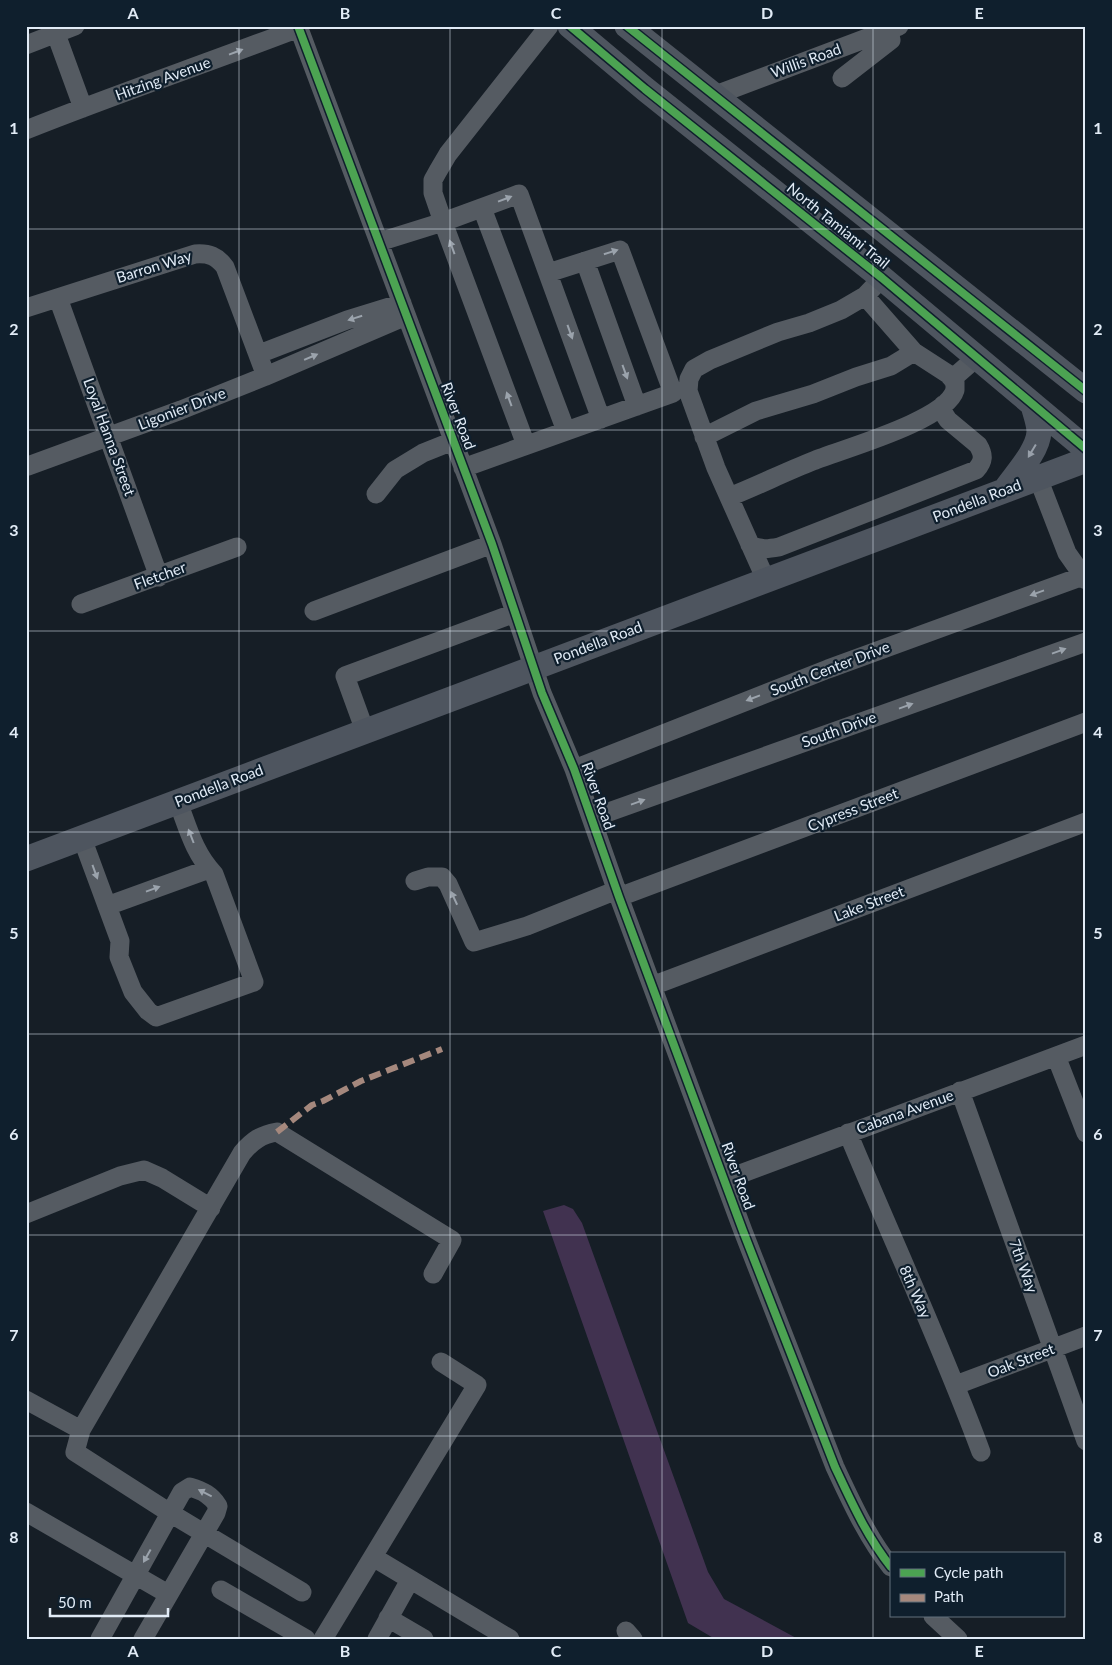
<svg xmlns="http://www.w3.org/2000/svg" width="1112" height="1665" viewBox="0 0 1112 1665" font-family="Lato,sans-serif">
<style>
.green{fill:#413250}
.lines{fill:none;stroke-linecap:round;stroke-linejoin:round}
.minor{stroke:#555b62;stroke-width:19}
.major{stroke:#4e555f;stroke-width:25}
.quiet{stroke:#a5887d;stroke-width:6;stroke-dasharray:12 6;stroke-linecap:butt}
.cycleway-casing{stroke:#0f1f2d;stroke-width:11}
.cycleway{stroke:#4ca352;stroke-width:8}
.oneway{fill:#9ba3ac}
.oneway2{fill:#98a0aa}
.grid{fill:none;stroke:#e1ebf6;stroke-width:1;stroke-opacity:0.55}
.labels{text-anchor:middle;stroke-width:4.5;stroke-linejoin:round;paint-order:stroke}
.street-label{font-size:15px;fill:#e1ebf6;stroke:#0f1f2d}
.neatline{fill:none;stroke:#e1ebf6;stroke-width:2}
.grid-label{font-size:16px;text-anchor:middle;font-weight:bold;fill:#e1ebf6}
</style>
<rect width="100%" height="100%" fill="#161e26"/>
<path class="green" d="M564,1205L573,1209L582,1223L708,1572L724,1599L798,1639H715L688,1623L543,1211Z"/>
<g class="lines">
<path class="minor" d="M298,26L492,544L542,693L574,769L619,897L743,1231L835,1467C851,1501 867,1537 891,1567
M56,34L83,108
M26,45L75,26
M842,78L891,40L889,30
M713,96L899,26
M26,130C116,94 208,63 299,28
M482,208L566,431
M379,242L443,222L519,194L601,419
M585,261L637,406
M58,298L159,577
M26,308L195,254C209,253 217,256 225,267L266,376
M259,354L347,320L402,303
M952,379L976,358
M704,437L756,411L813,394L856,377L891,366L914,352
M526,445L443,222L433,193V180L438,171L448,154L549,26
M28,466L181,410L266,376L406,316
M463,468L673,393L620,250L548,273
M1038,478L1067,553L1086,580
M376,494L395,470L423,453L453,441
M729,497C757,486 785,472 813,461C842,449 946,421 955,390C955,388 955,385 955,382L948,374L914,352L865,296
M750,545C761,550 768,549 779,547L976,470C984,461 984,455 978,445L948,420L944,414L943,405
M766,580L716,468L688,391L689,379L694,369L710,360L778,332L809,323L841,310L865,296L882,278
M81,604L237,547
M314,611L492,544
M365,731L345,676L515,613
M574,769L828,669L1083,576
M592,818L1086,642
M82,838L120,941L119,957L133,992L148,1011L156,1017L254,982L214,874C194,853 188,828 178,802
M415,881L428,877H442L448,884L474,942L527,926L617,890
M619,897L1086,722
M107,906L209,869
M652,986L1086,822
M1056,1056L1086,1133
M960,1091L1086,1441
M848,1133C892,1239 941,1344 981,1452
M724,1180L1086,1045
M26,1214L120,1176L144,1170L162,1178L211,1208
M956,1385L1086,1336
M26,1400L81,1430
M26,1512L168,1594
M373,1557L510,1639
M221,1590L306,1639
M302,1592L170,1513L75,1452L81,1430L242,1153C253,1140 261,1135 277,1132L452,1240L433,1274
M933,1616L958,1639
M388,1618L424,1639
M626,1631L633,1639
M100,1639L182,1492L190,1487C203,1491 211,1495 218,1506L216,1513L143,1639
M323,1639L477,1385L441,1362
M377,1639L410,1580"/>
<path class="major" d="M570,26L645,89L882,278L1086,449
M627,26L1086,391
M1005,490C1016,474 1038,451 1039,432C1039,423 1035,414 1033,405
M26,859L1086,460"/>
<path class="quiet" d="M277,1132L312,1105L323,1101L361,1081L442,1049"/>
<g class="cycleway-casing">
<path id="cycleway" d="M298,26L492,544L542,693L574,769L619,897L743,1231L835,1467C851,1501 867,1537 891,1567
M570,26L645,89L882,278L1086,449
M627,26L1086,391"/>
</g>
<use href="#cycleway" class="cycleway"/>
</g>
<defs><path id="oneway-solid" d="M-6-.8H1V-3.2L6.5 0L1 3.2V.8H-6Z" transform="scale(1.25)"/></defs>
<g class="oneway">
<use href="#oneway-solid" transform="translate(236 52) rotate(-21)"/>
<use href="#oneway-solid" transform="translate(505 199) rotate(-21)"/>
<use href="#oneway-solid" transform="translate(452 247) rotate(-110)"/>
<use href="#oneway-solid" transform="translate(611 252) rotate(-18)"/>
<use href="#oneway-solid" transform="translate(355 318) rotate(163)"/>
<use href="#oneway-solid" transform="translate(570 332) rotate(70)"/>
<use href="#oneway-solid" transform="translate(311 357) rotate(-23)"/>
<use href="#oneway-solid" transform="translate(625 372) rotate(70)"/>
<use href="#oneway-solid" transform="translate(509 399) rotate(-110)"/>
<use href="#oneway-solid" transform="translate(1037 593) rotate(160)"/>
<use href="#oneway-solid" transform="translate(1059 651) rotate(-20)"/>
<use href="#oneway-solid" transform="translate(753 698) rotate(159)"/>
<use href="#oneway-solid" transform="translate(906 706) rotate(-20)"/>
<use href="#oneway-solid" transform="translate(638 802) rotate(-20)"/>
<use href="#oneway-solid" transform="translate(191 836) rotate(-111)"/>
<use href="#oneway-solid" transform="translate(95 872) rotate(70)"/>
<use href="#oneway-solid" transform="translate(153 889) rotate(-20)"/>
<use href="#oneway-solid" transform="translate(454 898) rotate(-115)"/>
<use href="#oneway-solid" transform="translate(205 1493) rotate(-153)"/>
<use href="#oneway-solid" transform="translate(147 1556) rotate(119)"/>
</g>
<use class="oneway2" href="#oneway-solid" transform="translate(1032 451) rotate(121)"/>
<path class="grid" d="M239,26V1639M450,26V1639M662,26V1639M873,26V1639M26,229H1086M26,430H1086M26,631H1086M26,832H1086M26,1034H1086M26,1235H1086M26,1436H1086"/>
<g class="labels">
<g class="street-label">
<text transform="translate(806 61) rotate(-20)" y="5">Willis Road</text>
<text transform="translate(163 79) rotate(-20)" y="5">Hitzing Avenue</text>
<text transform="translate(838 226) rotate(39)" y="5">North Tamiami Trail</text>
<text transform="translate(154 267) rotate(-17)" y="5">Barron Way</text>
<text transform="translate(182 409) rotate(-21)" y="5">Ligonier Drive</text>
<text transform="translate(458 416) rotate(69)" y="5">River Road</text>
<text transform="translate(109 437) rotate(70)" y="5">Loyal Hanna Street</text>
<text transform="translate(977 501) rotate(-21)" y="5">Pondella Road</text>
<text transform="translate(160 576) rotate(-20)" y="5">Fletcher</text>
<text transform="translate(598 643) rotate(-21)" y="5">Pondella Road</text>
<text transform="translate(830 669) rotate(-21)" y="5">South Center Drive</text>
<text transform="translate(839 730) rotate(-20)" y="5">South Drive</text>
<text transform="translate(219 786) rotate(-21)" y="5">Pondella Road</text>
<text transform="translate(598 796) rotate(70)" y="5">River Road</text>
<text transform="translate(853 810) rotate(-21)" y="5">Cypress Street</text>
<text transform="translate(869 904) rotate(-21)" y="5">Lake Street</text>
<text transform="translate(905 1112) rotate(-20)" y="5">Cabana Avenue</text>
<text transform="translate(738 1176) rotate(70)" y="5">River Road</text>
<text transform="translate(1023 1266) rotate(70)" y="5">7th Way</text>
<text transform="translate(915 1292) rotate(66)" y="5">8th Way</text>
<text transform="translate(1021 1361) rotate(-21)" y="5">Oak Street</text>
</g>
</g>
<rect width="1112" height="1665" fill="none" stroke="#0f1f2d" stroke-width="55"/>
<rect x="890" y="1552" width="175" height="65" fill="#0f1f2d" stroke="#63717d"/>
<rect x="900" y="1569" width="25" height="8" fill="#4ca352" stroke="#63717d"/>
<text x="934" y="1578" font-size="15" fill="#e1ebf6">Cycle path</text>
<rect x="900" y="1594" width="25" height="8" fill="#a5887d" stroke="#63717d"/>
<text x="934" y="1602" font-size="15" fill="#e1ebf6">Path</text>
<path d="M50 1608v8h118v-8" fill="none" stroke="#e1ebf6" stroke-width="2.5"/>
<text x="58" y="1608" font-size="15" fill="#e1ebf6" stroke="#0f1f2d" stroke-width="4" paint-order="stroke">50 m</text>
<rect x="28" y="28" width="1056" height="1610" class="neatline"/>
<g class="grid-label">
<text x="133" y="19">A</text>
<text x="345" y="19">B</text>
<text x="556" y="19">C</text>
<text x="767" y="19">D</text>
<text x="979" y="19">E</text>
<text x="14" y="134">1</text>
<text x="1098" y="134">1</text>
<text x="14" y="335">2</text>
<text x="1098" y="335">2</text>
<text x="14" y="536">3</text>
<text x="1098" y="536">3</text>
<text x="14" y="738">4</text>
<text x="1098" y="738">4</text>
<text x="14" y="939">5</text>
<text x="1098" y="939">5</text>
<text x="14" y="1140">6</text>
<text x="1098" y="1140">6</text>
<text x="14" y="1341">7</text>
<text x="1098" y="1341">7</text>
<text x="14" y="1543">8</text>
<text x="1098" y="1543">8</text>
<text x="133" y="1657">A</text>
<text x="345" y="1657">B</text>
<text x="556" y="1657">C</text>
<text x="767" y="1657">D</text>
<text x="979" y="1657">E</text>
</g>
</svg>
